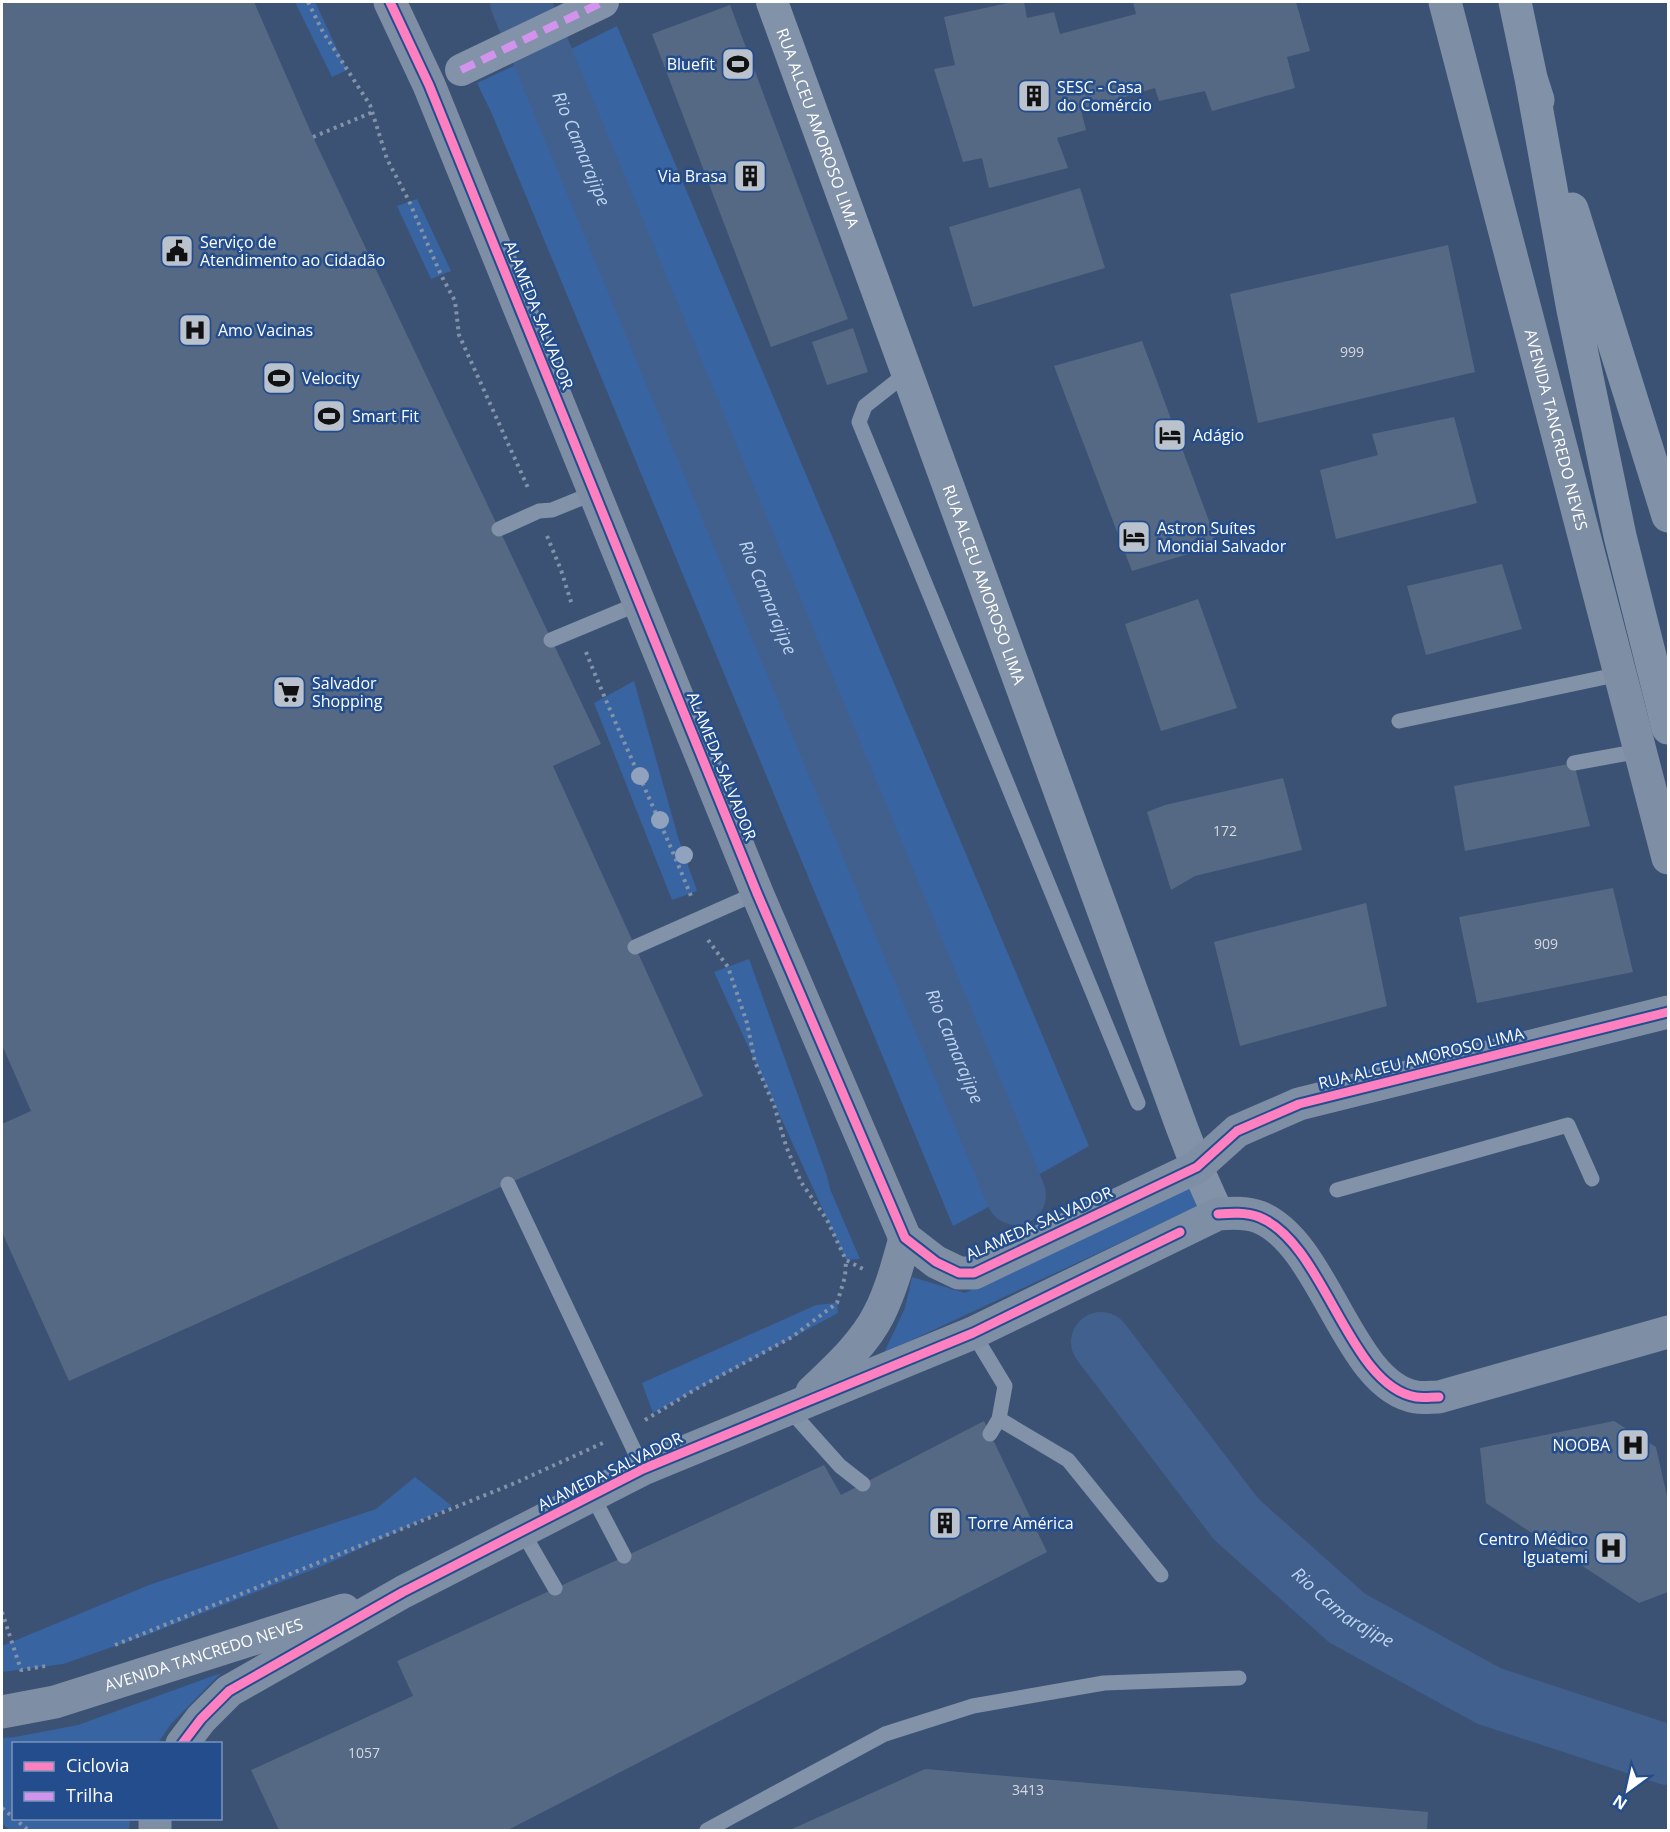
<svg xmlns="http://www.w3.org/2000/svg" width="1670" height="1832" viewBox="0 0 1670 1832" font-family="'Open Sans',sans-serif">
<style>
.green{fill:#3864a2}
.lines{fill:none;stroke-linecap:round;stroke-linejoin:round}
.river{stroke:#42608d;stroke-width:60}
.building{fill:#566984}
.path{stroke:#8292a8;stroke-width:4;stroke-dasharray:3 4.5;stroke-linecap:butt}
.lane{stroke:#8292a8;stroke-width:15}
.street{stroke:#8292a8;stroke-width:32}
.secondary{stroke:#7e8ea5;stroke-width:33}
.primary{stroke:#8191a7;stroke-width:33}
.quiet{stroke:#d193ec;stroke-width:8;stroke-dasharray:15 8;stroke-linecap:butt}
.cycleway-casing{stroke:#234d8c;stroke-width:13}
.cycleway{stroke:#ff80c0;stroke-width:9}
.tree{fill:#90a2bd}
.labels{text-anchor:middle;stroke-width:5;stroke-linejoin:round;paint-order:stroke}
.number-label{font-size:14px;fill:#d5dae0}
.poi-label{font-size:16px;fill:#fff;stroke:#234d8c;text-anchor:start}
.street-label{font-size:16px;fill:#fff;stroke:#234d8c}
.water-label{font-size:18px;font-style:italic;fill:#bdd4f2;stroke:#234d8c}
</style>
<rect width="100%" height="100%" fill="#3b5274"/>
<path class="green" d="M295,2H315L347,70L332,77Z
M617,26L1089,1146L1031,1179L567,51Z
M522,62L996,1203L953,1226L492,114L477,83Z
M417,199L451,271L431,279L397,206Z
M634,681L678,837L697,891L672,900L594,703Z
M749,959L827,1176L830,1189L860,1259L846,1260L714,972Z
M1190,1184L1201,1205L884,1353L905,1308L912,1277L965,1293Z
M837,1303L838,1313L653,1413L642,1383L816,1305Z
M415,1477L452,1506L327,1564L147,1635L63,1664L2,1672V1646L149,1585L376,1509Z
M221,1673L171,1724L158,1743L14,1744V1818L130,1819L129,1830H10L2,1824V1738L15,1737L78,1725Z"/>
<g class="lines">
<g class="river">
<path id="s1" d="M520,2L1016,1195"/>
<path id="s2" d="M1101,1342L1236,1519L1347,1618L1489,1696L1668,1755"/>
</g>
</g>
<path class="building" d="M2,2H254L313,137L601,744L553,766L703,1096L69,1381L2,1232V1124L31,1111L2,1045Z
M1012,2H1024L1027,18L1054,12L1060,34L1136,14L1133,2H1296L1310,51L1287,57L1295,88L1212,111L1205,91L1159,101L1155,88L1081,110L1086,130L1057,138L1068,168L989,188L982,158L963,162L934,69L955,65L944,17Z
M730,5L848,319L771,347L652,34Z
M1080,188L1105,268L973,307L949,227Z
M1448,245L1475,372L1258,423L1230,294Z
M853,328L868,372L827,385L812,342Z
M1142,341L1218,545L1132,571L1054,366Z
M1454,417L1477,503L1336,539L1320,470L1378,455L1372,434Z
M1502,564L1522,629L1426,655L1407,586Z
M1198,599L1237,708L1161,731L1125,624Z
M1574,763L1590,826L1465,851L1454,786Z
M1283,778L1302,850L1195,876L1171,890L1147,812L1165,805Z
M1613,888L1633,972L1477,1003L1459,917Z
M1366,903L1387,1006L1240,1046L1214,942Z
M984,1421L1047,1552L508,1830H279L251,1770L413,1696L397,1661L824,1465L841,1495Z
M1614,1421L1656,1447L1668,1501V1592L1639,1603L1486,1503L1480,1448Z
M925,1769L1428,1812L1427,1830H790Z"/>
<g class="lines">
<path class="path" d="M308,2L323,32L370,105L387,159L409,201L441,275L455,301L459,335L529,490
M313,137L373,112
M547,536L561,570L572,605
M586,652C619,735 658,814 691,896
M708,940L728,967L747,1023L755,1062L774,1105L786,1146L801,1182L827,1220L846,1260L863,1269
M645,1420L696,1389L792,1337L837,1303L845,1277L846,1261
M2,1612L21,1670L46,1666
M115,1645L515,1483L605,1442
M2,1808L28,1830"/>
<path class="lane" d="M907,373L865,406L859,422L1138,1103
M499,529L539,511L552,510L594,493
M551,640L640,603
M1399,721L1620,674
M1574,763L1640,751
M635,947L757,893
M508,1184L643,1469
M1337,1190L1568,1125L1592,1179
M973,1333L1005,1386L999,1419L990,1434
M788,1408L840,1466L863,1484
M999,1419L1068,1460L1161,1575
M592,1495L624,1556
M522,1531L555,1588
M707,1830L885,1734L973,1706L1104,1683L1239,1678"/>
<g class="street">
<path id="s3" d="M772,2L1182,1128L1197,1167L1218,1214"/>
<path d="M461,70L603,2"/>
</g>
<g class="secondary">
<path d="M390,2L429,85L757,893L905,1238L936,1262L959,1273H974L1197,1167L1237,1131L1299,1104L1668,1012"/>
<path id="s4" d="M1445,2L1668,858"/>
<path d="M812,1392C836,1369 864,1344 879,1314C891,1290 898,1264 905,1238"/>
<path id="s5" d="M2,1712L55,1702L344,1610"/>
<path d="M182,1744L201,1719L229,1691L403,1592L643,1469L973,1333L1218,1214C1231,1213 1246,1212 1259,1217C1325,1243 1348,1386 1416,1397C1423,1398 1431,1397 1439,1397L1668,1332"/>
<path d="M155,1830V1818"/>
</g>
<path class="primary" d="M1515,2L1531,78L1538,100
M1531,78L1573,310L1620,536L1668,728
M1572,209L1668,516"/>
<path class="quiet" d="M461,70L603,2"/>
<g class="cycleway-casing">
<path id="cycleway" d="M390,2L429,85L757,893L905,1238L936,1262L959,1273H974L1197,1167L1237,1131L1299,1104L1668,1012
M1218,1214C1231,1213 1246,1212 1259,1217C1325,1243 1348,1386 1416,1397C1423,1398 1431,1397 1439,1397
M182,1744L201,1719L229,1691L403,1592L522,1531L643,1469L973,1333L1180,1232"/>
</g>
<use href="#cycleway" class="cycleway"/>
</g>
<g class="tree">
<circle cx="640" cy="776" r="9"/>
<circle cx="660" cy="820" r="9"/>
<circle cx="684" cy="855" r="9"/>
</g>
<defs>
<g id="stadium-square" transform="scale(1.725)"><rect x="-9" y="-9" width="18" height="18" rx="4" fill="#bac2ce" stroke="#234d8c"/><path d="M0-5a6.5 5 0 1 0 0 10a6.5 5 0 1 0 0-10ZM-3.5-1.8h7v3.6h-7Z" fill="#111"/></g>
<g id="building-square" transform="scale(1.725)"><rect x="-9" y="-9" width="18" height="18" rx="4" fill="#bac2ce" stroke="#234d8c"/><path d="M-4-6H4V6H1V3H-1V6H-4ZM-2.5-4.3h1.7v1.8h-1.7ZM.8-4.3h1.7v1.8H.8ZM-2.5-1h1.7V.8h-1.7ZM.8-1h1.7V.8H.8Z" fill="#111"/></g>
<g id="civic-square" transform="scale(1.725)"><rect x="-9" y="-9" width="18" height="18" rx="4" fill="#bac2ce" stroke="#234d8c"/><path d="M-.6-6.5H3V-4.5H.6V-3L4-1V1h2V6H-6V1h2V-1L-.6-3ZM-1.2 2.5V6h2.4V2.5Z" fill="#111"/></g>
<g id="hospital-square" transform="scale(1.725)"><rect x="-9" y="-9" width="18" height="18" rx="4" fill="#bac2ce" stroke="#234d8c"/><path d="M-5-5h3v3.5h4V-5h3V5h-3V1.5h-4V5h-3Z" fill="#111"/></g>
<g id="hotel-square" transform="scale(1.725)"><rect x="-9" y="-9" width="18" height="18" rx="4" fill="#bac2ce" stroke="#234d8c"/><path d="M-6-4.5h1.5V1H6V5H4.5V3h-9V5H-6ZM-4 0a1.8 1.8 0 1 1 3.6 0ZM.5 0V-2.5h3Q6-2.5 6 0Z" fill="#111"/></g>
<g id="supermarket-square" transform="scale(1.725)"><rect x="-9" y="-9" width="18" height="18" rx="4" fill="#bac2ce" stroke="#234d8c"/><path d="M-6-5.5h2.5l.6 2H6L4.5 2H-2.5L-4.4-4H-6ZM-1.5 3.2a1.3 1.3 0 1 0 .1 0ZM3 3.2a1.3 1.3 0 1 0 .1 0Z" fill="#111"/></g>
</defs>
<g fill-rule="evenodd">
<use href="#stadium-square" x="738" y="64"/>
<use href="#building-square" x="1034" y="96"/>
<use href="#building-square" x="750" y="176"/>
<use href="#civic-square" x="177" y="251"/>
<use href="#hospital-square" x="195" y="330"/>
<use href="#stadium-square" x="279" y="378"/>
<use href="#stadium-square" x="329" y="416"/>
<use href="#hotel-square" x="1170" y="435"/>
<use href="#hotel-square" x="1134" y="537"/>
<use href="#supermarket-square" x="289" y="692"/>
<use href="#hospital-square" x="1633" y="1445"/>
<use href="#building-square" x="945" y="1523"/>
<use href="#hospital-square" x="1611" y="1548"/>
</g>
<g class="labels">
<g class="number-label">
<text x="1352" y="357">999</text>
<text x="1225" y="836">172</text>
<text x="1546" y="949">909</text>
<text x="364" y="1758">1057</text>
<text x="1028" y="1795">3413</text>
</g>
<g class="poi-label">
<text x="715" y="70" text-anchor="end">Bluefit</text>
<text x="1057" y="93">SESC - Casa<tspan x="1057" dy="18">do Comércio</tspan></text>
<text x="727" y="182" text-anchor="end">Via Brasa</text>
<text x="200" y="248">Serviço de<tspan x="200" dy="18">Atendimento ao Cidadão</tspan></text>
<text x="218" y="336">Amo Vacinas</text>
<text x="302" y="384">Velocity</text>
<text x="352" y="422">Smart Fit</text>
<text x="1193" y="441">Adágio</text>
<text x="1157" y="534">Astron Suítes<tspan x="1157" dy="18">Mondial Salvador</tspan></text>
<text x="312" y="689">Salvador<tspan x="312" dy="18">Shopping</tspan></text>
<text x="1610" y="1451" text-anchor="end">NOOBA</text>
<text x="968" y="1529">Torre América</text>
<text x="1588" y="1545" text-anchor="end">Centro Médico<tspan x="1588" dy="18">Iguatemi</tspan></text>
</g>
<g class="street-label">
<text dy="6" stroke="none"><textPath href="#s3" startOffset="134">RUA ALCEU AMOROSO LIMA</textPath></text>
<text transform="translate(539 315) rotate(68)" y="6">ALAMEDA SALVADOR</text>
<text dy="6" stroke="none"><textPath href="#s4" startOffset="442">AVENIDA TANCREDO NEVES</textPath></text>
<text dy="6" stroke="none"><textPath href="#s3" startOffset="620">RUA ALCEU AMOROSO LIMA</textPath></text>
<text transform="translate(722 766) rotate(68)" y="6">ALAMEDA SALVADOR</text>
<text transform="translate(1421 1058) rotate(-14)" y="6">RUA ALCEU AMOROSO LIMA</text>
<text transform="translate(1039 1223) rotate(-24)" y="6">ALAMEDA SALVADOR</text>
<text transform="translate(610 1471) rotate(-26)" y="6">ALAMEDA SALVADOR</text>
<text dy="6" stroke="none"><textPath href="#s5" startOffset="210">AVENIDA TANCREDO NEVES</textPath></text>
</g>
<g class="water-label">
<text dy="6" stroke="none"><textPath href="#s1" startOffset="159">Rio Camarajipe</textPath></text>
<text dy="6" stroke="none"><textPath href="#s1" startOffset="645">Rio Camarajipe</textPath></text>
<text dy="6" stroke="none"><textPath href="#s1" startOffset="1131">Rio Camarajipe</textPath></text>
<text dy="6" stroke="none"><textPath href="#s2" startOffset="362">Rio Camarajipe</textPath></text>
</g>
</g>
<rect width="1670" height="1832" fill="none" stroke="#ffffff" stroke-width="6"/>
<rect x="12" y="1742" width="210" height="78" fill="#234d8c" stroke="#7b94ba" stroke-width="1.5"/>
<rect x="24" y="1762" width="30" height="9" fill="#ff80c0" stroke="#7b94ba" stroke-width="1.5"/>
<text x="66" y="1772" font-size="18" fill="#ffffff">Ciclovia</text>
<rect x="24" y="1792" width="30" height="9" fill="#d193ec" stroke="#7b94ba" stroke-width="1.5"/>
<text x="66" y="1802" font-size="18" fill="#ffffff">Trilha</text>
<g transform="translate(1628 1790) rotate(213)" stroke="#234d8c" stroke-width="4.5" paint-order="stroke">
<path d="M0-4.5L10 22L0 15L-10 22Z" fill="#ffffff"/>
<text y="-9" font-size="16" font-weight="bold" text-anchor="middle" fill="#ffffff">N</text>
</g>
</svg>
